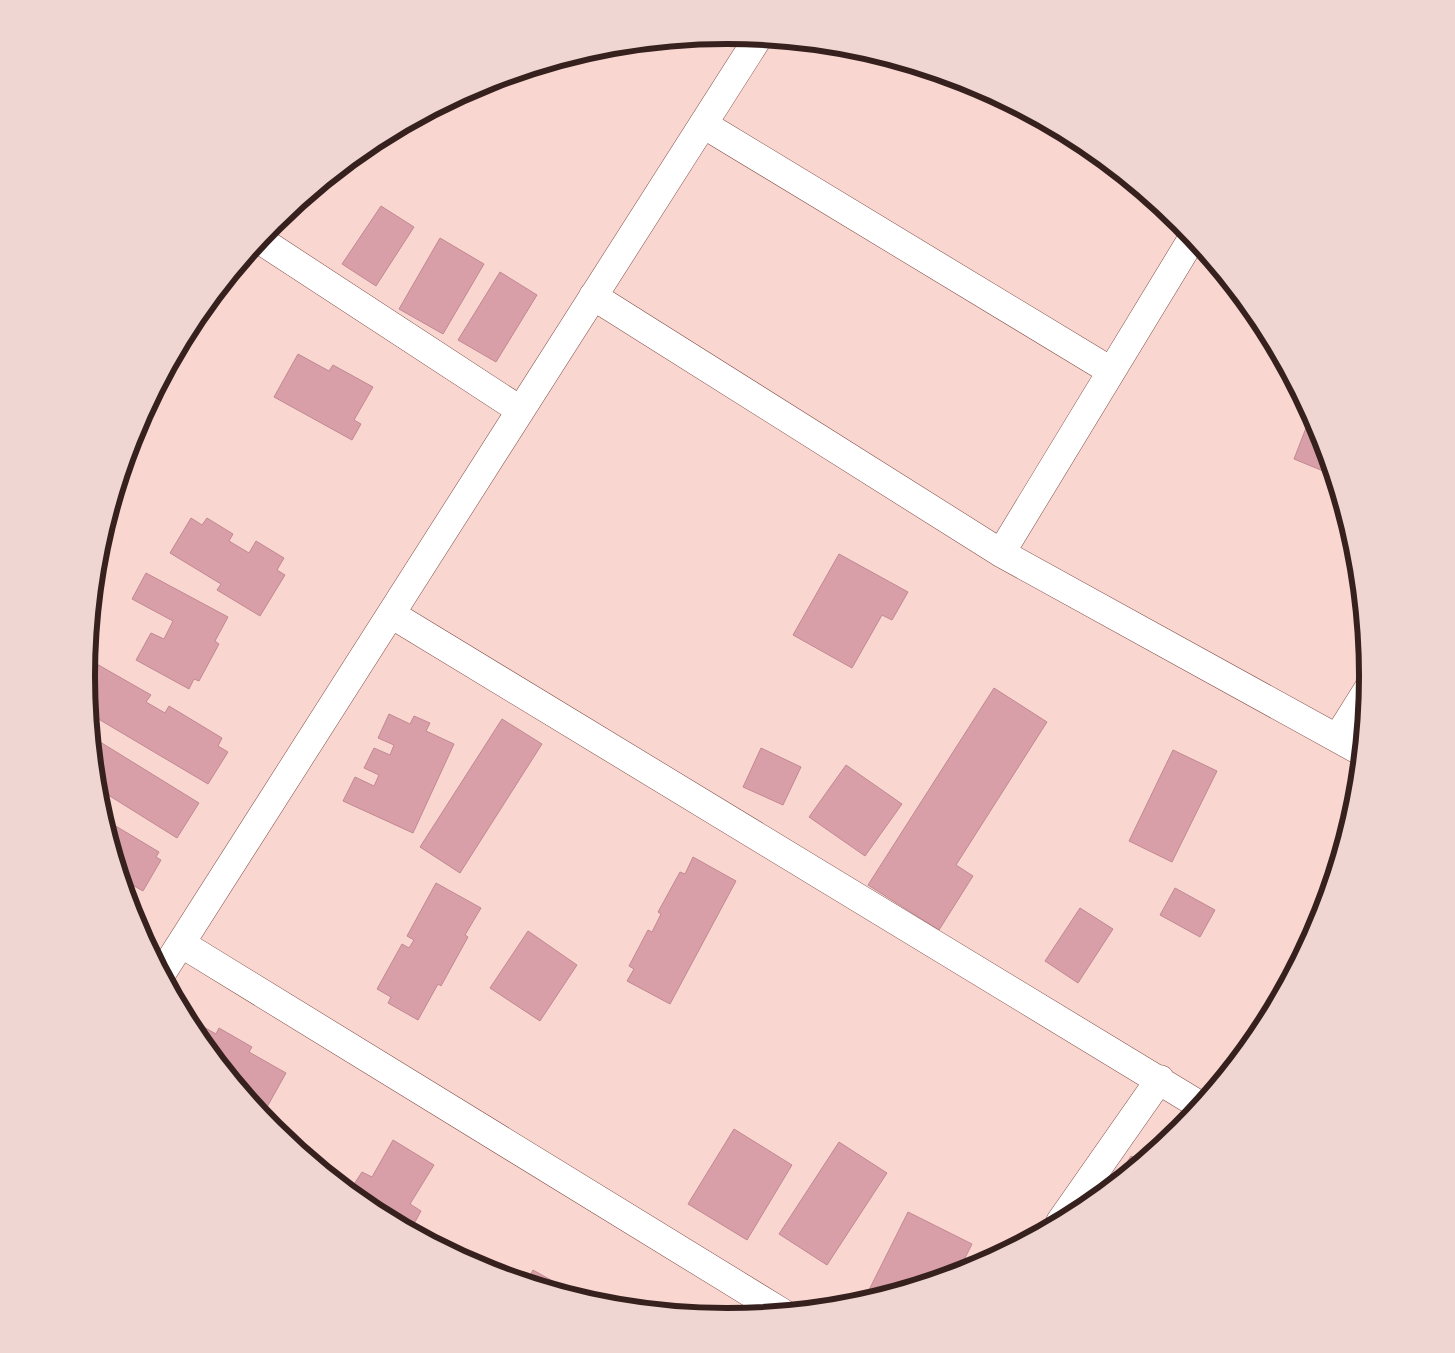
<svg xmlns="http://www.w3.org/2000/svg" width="1455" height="1353" viewBox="0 0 1455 1353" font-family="'Crimson Pro',serif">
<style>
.building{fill:#d99fa9;stroke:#c18992}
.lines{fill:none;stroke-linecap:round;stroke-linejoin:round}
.minor-casing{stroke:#825049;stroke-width:29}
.minor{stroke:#fff;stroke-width:28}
.rim{fill:none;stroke:#37211e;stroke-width:6}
</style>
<rect width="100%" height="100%" fill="#fad6d0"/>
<path class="building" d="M381,206L414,227L376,286L342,264Z
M440,238L484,264L443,334L399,309Z
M500,272L537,295L496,362L458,340Z
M298,354L329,371L333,365L373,387L354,420L361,424L352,440L274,397Z
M1311,415L1320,431L1333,475L1294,459Z
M191,518L202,525L207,518L233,534L229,541L249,553L256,541L284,558L277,570L285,575L260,616L217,590L221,584L170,553Z
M839,554L908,592L892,620L882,615L852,668L793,635Z
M146,573L228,617L215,641L219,644L199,681L194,679L189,689L136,660L151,633L164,639L173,621L132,599Z
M88,659L151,695L146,702L165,713L169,706L222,738L218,746L228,752L208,784L90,714L86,676Z
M994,688L1047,722L956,865L973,876L939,930L868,885Z
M389,714L410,724L414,716L430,723L426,731L454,744L413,833L343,801L355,777L374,786L379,775L364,768L374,748L390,755L394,745L378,738Z
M502,719L542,744L460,873L420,847Z
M92,737L199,803L177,838L97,788Z
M761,748L801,767L783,805L743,787Z
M1173,750L1217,771L1172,862L1129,841Z
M846,765L902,804L865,856L809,817Z
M104,819L159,852L156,857L161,860L143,891L122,879Z
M693,857L736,881L670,1004L627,981L634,969L629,966L648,930L652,932L661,914L658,912L680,872L685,874Z
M436,883L481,908L465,935L468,937L441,986L438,984L418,1020L388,1003L391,997L377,989L402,944L409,948L414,940L407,936Z
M1175,888L1215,910L1200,937L1160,915Z
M1080,908L1113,929L1078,983L1045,961Z
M528,931L577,965L540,1021L490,988Z
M186,1017L216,1034L219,1028L252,1047L249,1052L286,1073L262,1116L194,1033Z
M734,1129L792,1165L747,1240L688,1204Z
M393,1140L434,1165L410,1204L421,1211L410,1231L371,1210L349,1192L362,1172L372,1177Z
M839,1142L887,1173L827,1265L779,1234Z
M1145,1149L1153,1154L1111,1188L1131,1156L1138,1160Z
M908,1212L972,1244L957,1274L863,1302Z
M533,1270L592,1303L526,1283Z"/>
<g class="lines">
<g class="minor-casing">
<path id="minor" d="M703,124L1111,371
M260,240L520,410
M593,296L1001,553L1362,752
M1001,553L1193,237
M391,614L1201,1106
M1338,737L1368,689
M182,944L783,1313
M162,973L758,38
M1060,1222L1160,1079"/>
</g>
<use href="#minor" class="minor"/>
</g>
<path d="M0 0H1455V1353H0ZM95 676a632 632 0 1 1 1264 0a632 632 0 1 1-1264 0Z" fill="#efd6d2" fill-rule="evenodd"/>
<path class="rim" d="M95 676a632 632 0 1 1 1264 0a632 632 0 1 1-1264 0Z"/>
</svg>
